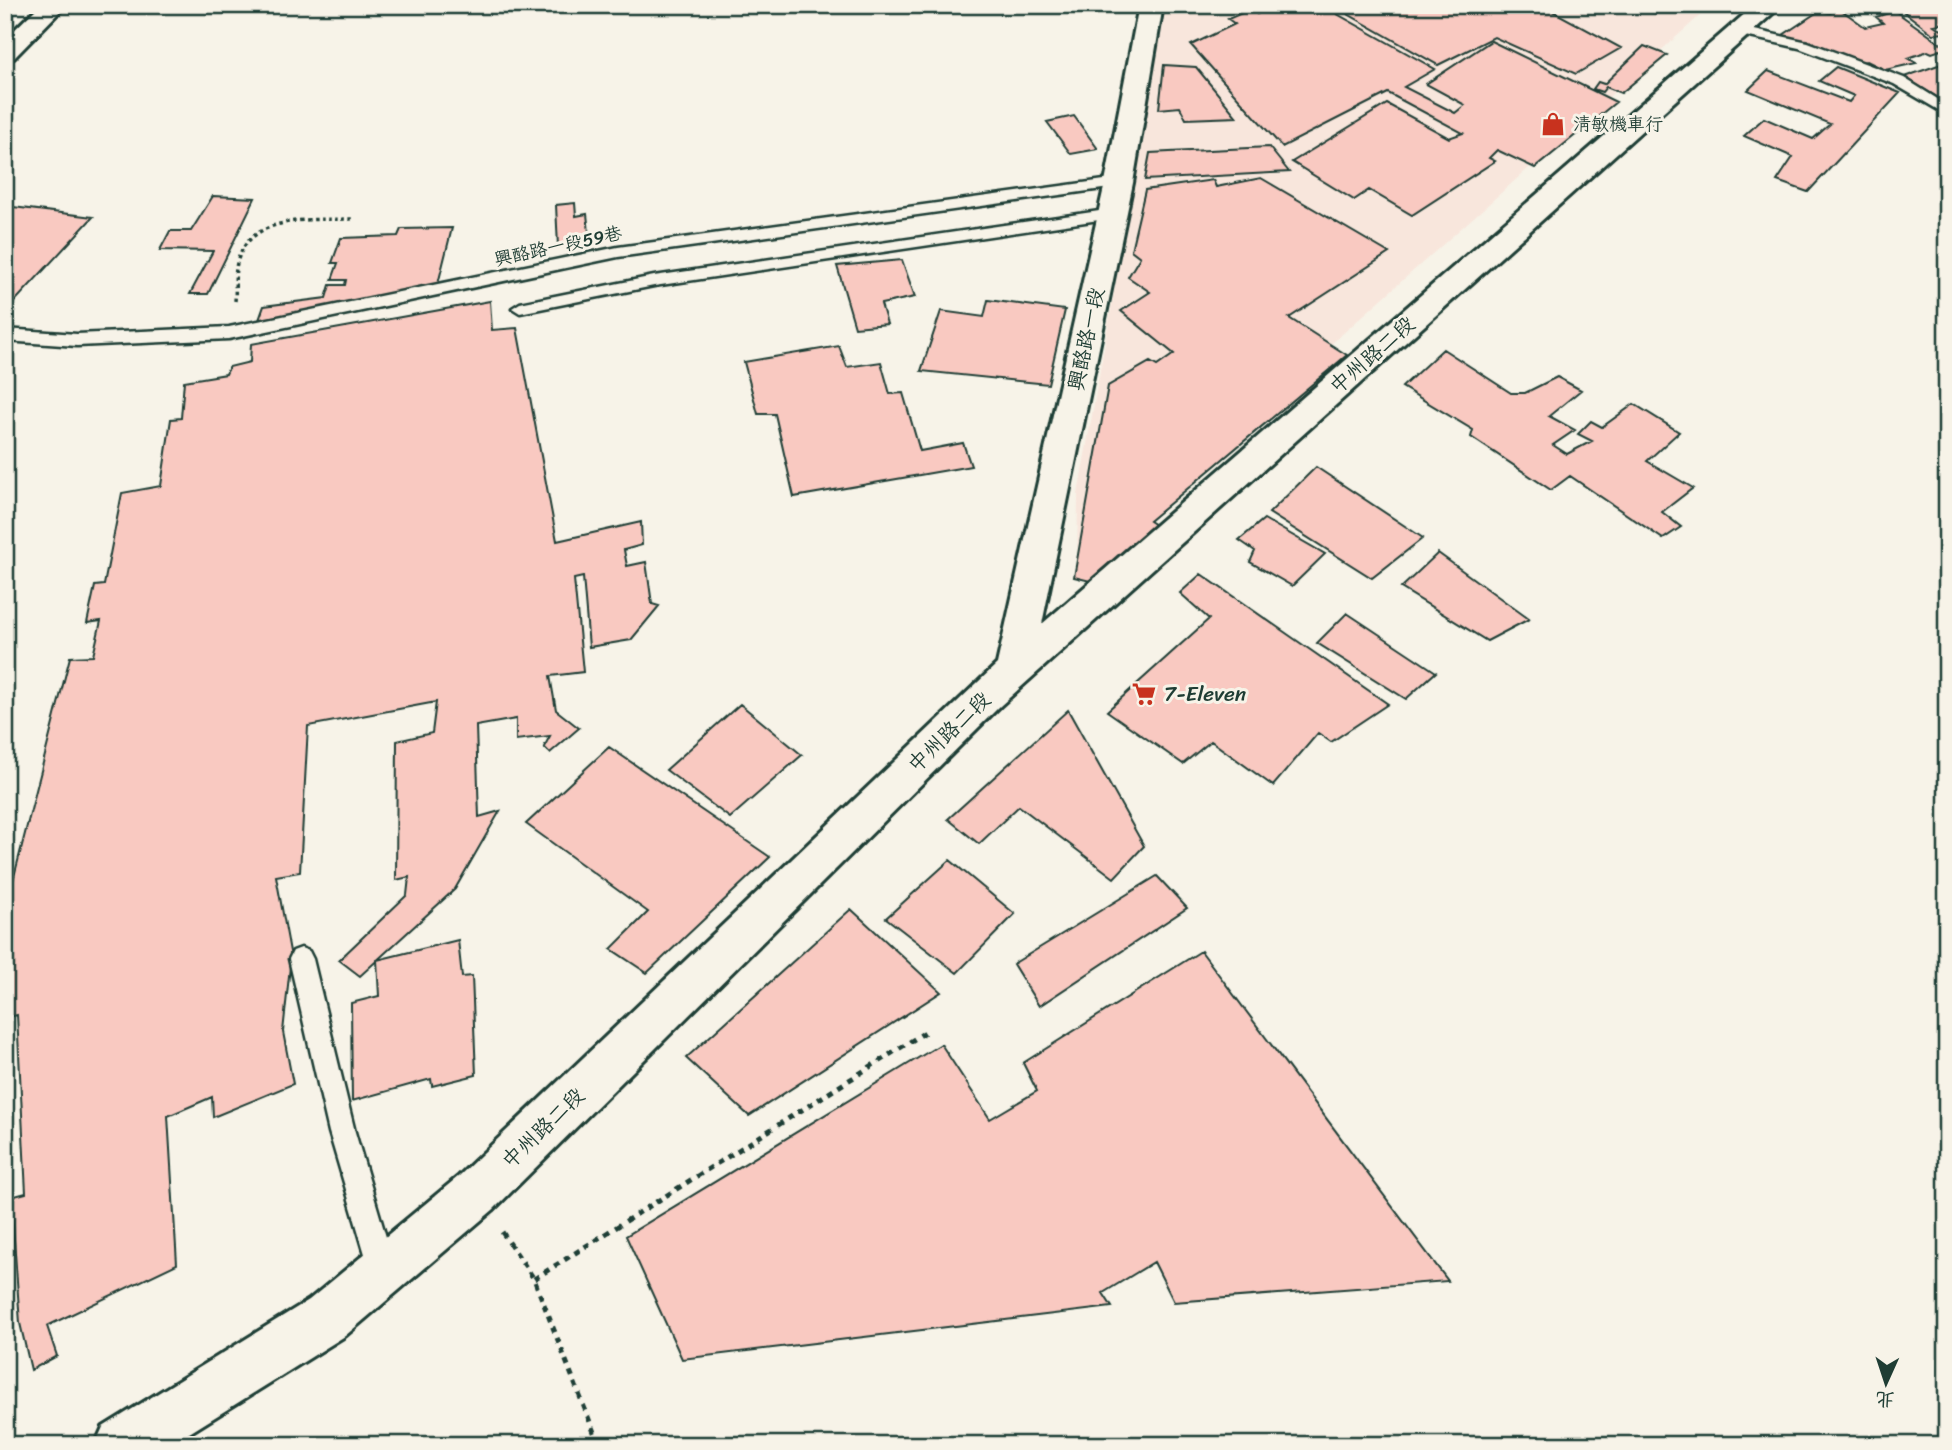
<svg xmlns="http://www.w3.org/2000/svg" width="1952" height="1450" viewBox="0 0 1952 1450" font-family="Sriracha,'LXGW WenKai TC',sans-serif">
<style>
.built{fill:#f8e6dc}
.building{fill:#f9c9c1;stroke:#1f3d34;stroke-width:2}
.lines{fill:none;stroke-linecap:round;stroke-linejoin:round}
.lane-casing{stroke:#1f3d34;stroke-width:5}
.secondary-casing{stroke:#1f3d34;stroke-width:6}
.path-far1{stroke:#1f3d34;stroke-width:3.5;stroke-dasharray:3.5 3.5;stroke-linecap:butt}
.path{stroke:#1f3d34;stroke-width:5;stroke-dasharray:6 6;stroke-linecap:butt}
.lane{fill:#f7f3e8;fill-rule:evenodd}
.secondary{fill:#f7f3e8;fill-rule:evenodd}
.labels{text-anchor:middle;stroke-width:6;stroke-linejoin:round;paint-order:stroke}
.far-poi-label{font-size:18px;fill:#1f3d34;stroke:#f7f3e8;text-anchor:start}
.far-street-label{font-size:18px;fill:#1f3d34;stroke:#f7f3e8}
.street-label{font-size:21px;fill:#1f3d34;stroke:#f7f3e8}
.poi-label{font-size:21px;fill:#1f3d34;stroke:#f7f3e8;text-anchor:start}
</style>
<rect width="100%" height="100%" fill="#f7f3e8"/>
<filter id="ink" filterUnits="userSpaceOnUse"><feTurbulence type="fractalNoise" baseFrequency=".0143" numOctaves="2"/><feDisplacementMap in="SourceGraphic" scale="14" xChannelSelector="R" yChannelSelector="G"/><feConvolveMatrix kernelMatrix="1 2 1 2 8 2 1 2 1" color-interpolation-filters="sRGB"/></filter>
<g filter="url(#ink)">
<path class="built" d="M1165,5H1712L1077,570L1078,494Z"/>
<path class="building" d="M1275,5H1321L1435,69L1404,87L1455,113L1465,105L1426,84L1491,41L1616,102L1535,168L1497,150L1489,158L1495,161L1412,215L1369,190L1354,200L1292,162L1387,104L1449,138L1463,133L1388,93L1282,147L1191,45L1235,24L1228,19L1251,9L1257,14Z
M1332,5H1533L1543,11L1549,9L1621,48L1576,74L1494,37L1438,65Z
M1632,5H1662L1654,13Z
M1683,5H1712L1698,13Z
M1895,5H1947V23L1934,25L1946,33L1933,34Z
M1840,9L1865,27L1883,23L1876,17L1895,11L1947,48L1932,53L1928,51L1908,58L1916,63L1885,70L1867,61L1861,62L1783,35L1819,11L1830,13Z
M1644,46L1667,55L1621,93L1606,87L1602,92L1593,89L1598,82L1604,84Z
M1947,62V103L1904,77Z
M1164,65L1196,67L1237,117L1186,119L1180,107L1159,109Z
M1836,67L1900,93L1808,192L1777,181L1793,157L1744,136L1764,118L1813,139L1830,124L1748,90L1768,71L1849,102L1854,96L1819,81Z
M1074,116L1098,149L1071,154L1047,122Z
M1269,147L1289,172L1145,180L1150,153Z
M1261,178L1389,253L1289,318L1347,355L1149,521L1155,525L1094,582L1074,577L1108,386L1150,362L1157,366L1174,354L1121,311L1150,292L1128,277L1140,257L1131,250L1145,190L1213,180L1216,187Z
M213,196L255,198L208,294H190L213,251L160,250L170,231H191Z
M575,203L576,216L587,214L590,242L558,247L556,205Z
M5,206L93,217L5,312Z
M452,228L438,284L276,320H259L264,306L326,298L330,285H345L346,280H332L338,263H332L341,238L398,236L401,229Z
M902,260L915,297L881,304L887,324L855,327L837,266Z
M988,300L1065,310L1048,384L921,371L941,311L984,317Z
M490,301L492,330L517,328L557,541L641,522L642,545L624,550L627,566L646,562L652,604L659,606L631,640L589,647L583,577L574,579L583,672L550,676L556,710L579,728L550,753L544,747L550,736L516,740V719L476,726L479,817L500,811L455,889L360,976L339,960L407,895L409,877L396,880L397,741L432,733L436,702L308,726L300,872L276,876L291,957L283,1032L293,1084L213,1117L212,1097L168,1116L177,1264L47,1326L57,1356L31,1370L20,1323L11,1197L26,1193L17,1015L5,1018V912L70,657L93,656L101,621L87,623L95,586L104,585L122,493L161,486L171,419L181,418L184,381L226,374L229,367L250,362L251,344Z
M839,346L847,367L881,362L890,394L903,393L920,451L963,443L971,466L794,497L775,414H758L744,362Z
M1443,349L1511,393H1525L1557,377L1581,390L1549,416L1575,430L1553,445L1567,454L1592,441L1578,434L1591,421L1602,427L1634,404L1679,432L1647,461L1693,488L1662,512L1681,527L1663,539L1570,476L1551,490L1471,437L1473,430L1402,387Z
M1316,467L1423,538L1372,578L1269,513Z
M1264,519L1325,554L1292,586L1250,562L1255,551L1239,540Z
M1438,553L1529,619L1487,641L1401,588Z
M1201,574L1388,704L1331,742L1318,733L1273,786L1211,741L1183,764L1107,711L1209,619L1180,593Z
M1347,613L1436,672L1406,699L1317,643Z
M740,704L802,755L730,818L666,770Z
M1068,710L1144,846L1114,878L1019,806L979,844L948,819Z
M609,747L770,857L647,973L611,949L648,912L526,824Z
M950,860L1015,914L957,973L886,918Z
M1157,876L1187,908L1039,1006L1013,964Z
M851,909L941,992L749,1116L686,1058Z
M458,940L462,977L472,976L476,1075L432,1086L431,1079L352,1101L351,1003L379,996L377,960Z
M1201,951L1448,1281L1174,1302L1154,1262L1103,1293L1112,1307L682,1359L626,1236L941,1044L990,1119L1037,1091L1023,1063Z"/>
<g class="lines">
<g class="lane-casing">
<path id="lane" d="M1741,27L1808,42L1904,78L1947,105V115L1894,84L1799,48L1736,34L1734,31Z
M1119,178L1127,183L1124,186L618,257L229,339L77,346L5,341V329L77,334L229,327L618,247Z
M1113,209L1121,214L1119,217L654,286L520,313L512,308L520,303L654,276Z
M301,948L309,951L313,959L355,1132L396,1271L392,1280L383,1284L374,1280L370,1271L329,1132L289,959L293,951Z"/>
</g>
<g class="secondary-casing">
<path id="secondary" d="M40,5H66L14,58L5,61V39Z
M1139,5H1163L1133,183L1042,624L1755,5H1782L1000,706L493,1210L345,1336L170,1445H95L103,1427L309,1300L459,1176L997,664L1105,183Z"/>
</g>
<path class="path-far1" d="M235,301C236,289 234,275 237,263C249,213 315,220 355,219"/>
<path class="path" d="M502,1232L534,1279L599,1445
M534,1279L927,1031"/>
<use href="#lane" class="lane"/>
<use href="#secondary" class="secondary"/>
</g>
</g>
<defs>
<g id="shop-bare" transform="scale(1.89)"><path d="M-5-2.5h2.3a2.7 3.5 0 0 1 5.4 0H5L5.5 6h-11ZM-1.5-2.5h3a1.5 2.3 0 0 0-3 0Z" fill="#c8321e" stroke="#f7f3e8" stroke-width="2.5" paint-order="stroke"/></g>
<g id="supermarket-bare" transform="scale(1.89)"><path d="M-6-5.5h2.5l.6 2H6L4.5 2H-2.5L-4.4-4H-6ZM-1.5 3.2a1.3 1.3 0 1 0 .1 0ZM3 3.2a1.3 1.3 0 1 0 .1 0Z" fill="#c8321e" stroke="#f7f3e8" stroke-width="2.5" paint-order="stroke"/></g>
</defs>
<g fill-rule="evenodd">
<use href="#shop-bare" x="1553" y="124"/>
<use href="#supermarket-bare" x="1144" y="694"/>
</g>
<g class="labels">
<g class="far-poi-label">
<text x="1573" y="130">清敏機車行</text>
</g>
<g class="far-street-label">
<text transform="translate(558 246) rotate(-12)" y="6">興酪路一段59巷</text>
</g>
<g class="street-label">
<text transform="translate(1086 339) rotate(-78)" y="7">興酪路一段</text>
<text transform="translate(1372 355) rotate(-41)" y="7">中州路二段</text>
<text transform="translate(949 732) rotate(-44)" y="7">中州路二段</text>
<text transform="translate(543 1128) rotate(-44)" y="7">中州路二段</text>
</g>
<g class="poi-label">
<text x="1164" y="701">7-Eleven</text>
</g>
</g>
<rect width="1952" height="1450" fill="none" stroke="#f7f3e8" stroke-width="28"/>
<rect x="14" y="14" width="1924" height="1422" fill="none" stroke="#1f3d34" stroke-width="2.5" filter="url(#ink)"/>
<g transform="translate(1886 1383) rotate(183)" stroke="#f7f3e8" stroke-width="5" paint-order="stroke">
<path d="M0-5L12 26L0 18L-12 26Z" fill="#1f3d34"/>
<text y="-10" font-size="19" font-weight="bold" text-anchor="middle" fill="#1f3d34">北</text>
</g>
</svg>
